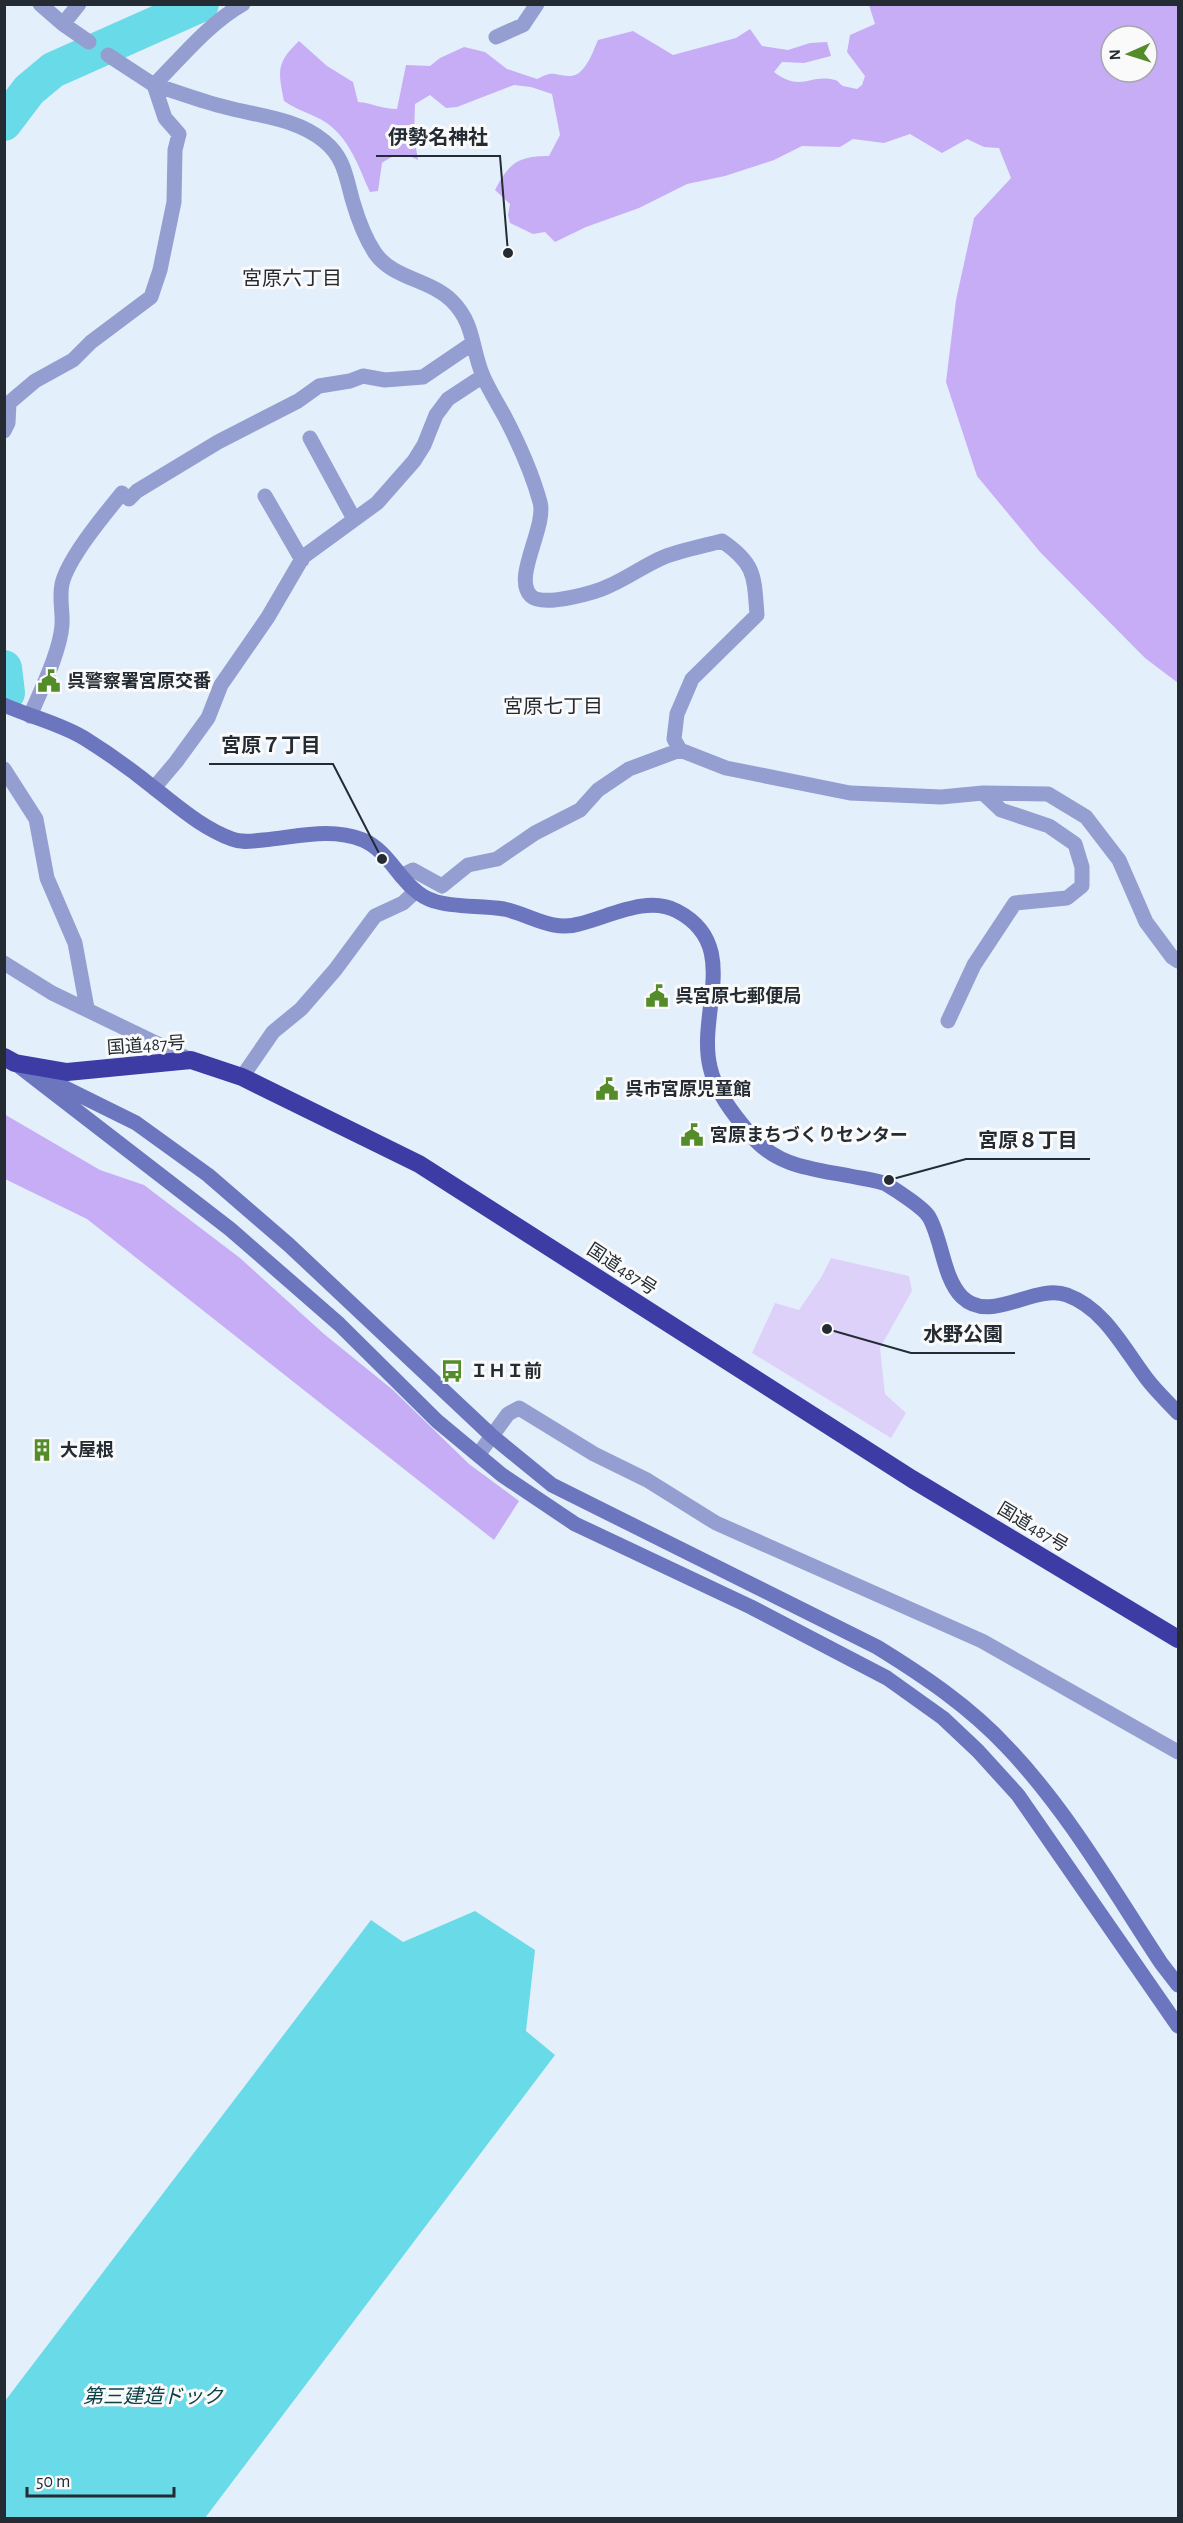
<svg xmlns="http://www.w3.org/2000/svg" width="1183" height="2523" viewBox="0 0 1183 2523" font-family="'Alegreya Sans','Noto Sans JP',sans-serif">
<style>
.green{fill:#ded1f9}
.forest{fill:#c7adf5;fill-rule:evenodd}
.water{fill:#69dae7}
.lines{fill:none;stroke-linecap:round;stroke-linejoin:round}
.river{stroke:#69dae7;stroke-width:36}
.street{stroke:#959ed0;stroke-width:15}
.secondary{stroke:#6c76bf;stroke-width:15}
.highway{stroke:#3c3ca4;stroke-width:18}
.labels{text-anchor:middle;stroke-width:6;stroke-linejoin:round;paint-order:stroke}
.poi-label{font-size:18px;font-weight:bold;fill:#242b33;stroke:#fafafa;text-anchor:start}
.street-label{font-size:18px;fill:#242b33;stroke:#fafafa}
.neighbourhood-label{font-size:20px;fill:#242b33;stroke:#fafafa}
.water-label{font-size:20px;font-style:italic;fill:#0c4147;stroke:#fafafa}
.leader{fill:none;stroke:#242b33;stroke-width:2}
.callout-dot{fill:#242b33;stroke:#fafafa;stroke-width:2}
.callout-label{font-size:20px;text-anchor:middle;font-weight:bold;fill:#242b33;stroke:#fafafa;stroke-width:6;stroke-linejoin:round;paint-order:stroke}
</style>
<rect width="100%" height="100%" fill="#e4effc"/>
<path class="green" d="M831,1258L909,1276L912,1291L880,1348L885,1394L906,1413L891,1438L752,1353L775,1303L799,1310L822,1276Z"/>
<path class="forest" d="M869,5H1178V683L1145,658L1040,552L977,476L946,382L956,300L974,218L1011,178L999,148L984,147L967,139L942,153L910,134L884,143L853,139L840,147L802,146L774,160L725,176L687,184L639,208L586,227L555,242L545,232L533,234L510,223L508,215L510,204L495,190C509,163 518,156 549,156L560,135L552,94L531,87L514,85L457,107L446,108L430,95L415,104L414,136L418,160C404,153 396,153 382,163L378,191L370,192C360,170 352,145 333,128C319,115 299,112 284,101C278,71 276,63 299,41L327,66L353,82L358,102C373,103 381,109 397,109L406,65L430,66L440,58L464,47L485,52L507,69L537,79C555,70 552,75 569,76C585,77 593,51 598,40L633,31L673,55L736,38L750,29L762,46L788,50L810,43L827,42L831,56L804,63L782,62L774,72C801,93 810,73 835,80C839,81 839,84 843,86C847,87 853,88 857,89L862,85L865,76L847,52L850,35L875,24ZM1111,36H1147V72H1111Z
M4,1114L100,1170L144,1185L240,1258L324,1334L393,1390L469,1464L519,1501L494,1540L87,1219L5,1179Z"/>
<path class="water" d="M475,1911L535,1950L526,2031L555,2055L205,2518H5V2401L371,1920L403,1942Z"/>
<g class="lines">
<path class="river" d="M4,123L29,90L53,70L201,4
M4,668L7,693"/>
<path class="street" d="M40,4L63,24
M79,4L63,24L89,42
M243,4C208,24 182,57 154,85C178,92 201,101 225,107C258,116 296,118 324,141C345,158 346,178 353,202C358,219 365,238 375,253C393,279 430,279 452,301C475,324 471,348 483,376C489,390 498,404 505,417C519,444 532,473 540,502C547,527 512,578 531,596C543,608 597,592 611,585C629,577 645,565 664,557C682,550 703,546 722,541C756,564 754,577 757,615L692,679L677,714L674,739L680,750L726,768L850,793L941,797L983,793L1048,794L1086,817L1119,860L1146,922L1172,957L1178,961
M496,37L523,25L537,4
M4,431L8,423L9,403L35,381L73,360L91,342L151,297L160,270L174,202L175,150L179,134L165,118L154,85L108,55
M310,438L354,519
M265,496L302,560
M129,499L137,491L218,442L298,401L319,386L350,381L363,376L385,380L423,377L473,343
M30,716C41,690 60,652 62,625C63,612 59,598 62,584C68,558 105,514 122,493
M4,769L36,819L47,878L75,943L87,1008
M154,788L176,762L208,718L221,685L268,617L303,557L377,503L414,461L424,445L436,415L448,399L483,376
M401,876L413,870L442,886L468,865L497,859L535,833L580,810L598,790L629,769L680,750
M4,963L52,993L191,1060
M948,1021L974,965L1015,903L1067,898L1082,886V867L1075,844L1049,826L1001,810L983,793
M242,1077L273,1032L301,1009L335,970L375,916L403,903L416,891
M478,1455L508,1414L519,1408L594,1454L647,1480L716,1523L982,1641L1178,1752"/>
<path class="secondary" d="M4,705C31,717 59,723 84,738C108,753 132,770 154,788C179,807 202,828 232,839C242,843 252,841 263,840C297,837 330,827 363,840C392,852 403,892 434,901C455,908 481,905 504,909C529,914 552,932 579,924C609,917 647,895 677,911C742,945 697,1012 710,1067C715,1091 734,1115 750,1134C777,1168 816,1169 855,1177C865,1179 877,1180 886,1184C896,1190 924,1208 929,1217C942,1239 943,1278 962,1297C991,1325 1034,1283 1067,1295C1105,1309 1124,1349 1147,1379C1156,1391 1168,1402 1178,1413
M15,1063L230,1229L339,1324L437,1421L502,1475L575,1524L751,1607L887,1678L943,1718L978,1751L1018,1795L1178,2026
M45,1078L136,1123L208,1175L289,1245L492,1436L552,1485L877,1647C924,1676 970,1707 1007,1747C1068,1811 1113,1890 1161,1963L1178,1985"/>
<path class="highway" d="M4,1057L15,1063L67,1072L191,1060L242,1077L419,1164L912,1479L1178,1639"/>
</g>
<defs>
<g id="civic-bare" transform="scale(1.8)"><path d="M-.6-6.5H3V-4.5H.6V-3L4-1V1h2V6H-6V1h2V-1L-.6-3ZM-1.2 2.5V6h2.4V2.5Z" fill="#538c28" stroke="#fafafa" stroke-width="2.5" paint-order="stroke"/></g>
<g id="bus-bare" transform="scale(1.8)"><path d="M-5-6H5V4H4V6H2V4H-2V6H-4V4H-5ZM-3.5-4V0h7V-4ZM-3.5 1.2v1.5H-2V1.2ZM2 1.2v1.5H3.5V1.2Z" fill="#538c28" stroke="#fafafa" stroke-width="2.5" paint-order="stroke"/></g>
<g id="building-bare" transform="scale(1.8)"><path d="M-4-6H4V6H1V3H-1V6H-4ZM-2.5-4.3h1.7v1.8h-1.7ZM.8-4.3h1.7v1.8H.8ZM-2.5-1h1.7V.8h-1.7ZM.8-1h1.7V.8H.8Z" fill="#538c28" stroke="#fafafa" stroke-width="2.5" paint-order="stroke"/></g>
</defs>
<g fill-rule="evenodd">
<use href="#civic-bare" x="49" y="681"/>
<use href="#civic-bare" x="657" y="996"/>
<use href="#civic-bare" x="607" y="1089"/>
<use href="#civic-bare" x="692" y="1135"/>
<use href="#bus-bare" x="452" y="1371"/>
<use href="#building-bare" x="42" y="1450"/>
</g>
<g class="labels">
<g class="poi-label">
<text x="67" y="687">呉警察署宮原交番</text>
<text x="675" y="1002">呉宮原七郵便局</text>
<text x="625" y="1095">呉市宮原児童館</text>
<text x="710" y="1141">宮原まちづくりセンター</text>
<text x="470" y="1377">ＩＨＩ前</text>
<text x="60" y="1456">大屋根</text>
</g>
<g class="street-label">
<text transform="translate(146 1045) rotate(-4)" y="6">国道487号</text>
<text transform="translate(622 1269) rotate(33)" y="6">国道487号</text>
<text transform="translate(1033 1527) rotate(31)" y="6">国道487号</text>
</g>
<g class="neighbourhood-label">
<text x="292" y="285">宮原六丁目</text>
<text x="553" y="713">宮原七丁目</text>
</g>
<g class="water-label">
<text x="153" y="2403">第三建造ドック</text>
</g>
</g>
<path class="leader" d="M508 253L500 156H376M382 859L333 764H209M889 1180L966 1159H1090M827 1329L911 1353H1015"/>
<g class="callout-dot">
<circle cx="508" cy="253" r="6"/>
<circle cx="382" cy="859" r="6"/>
<circle cx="889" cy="1180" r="6"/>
<circle cx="827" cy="1329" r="6"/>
</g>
<g class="callout-label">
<text x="438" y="144">伊勢名神社</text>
<text x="271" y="752">宮原７丁目</text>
<text x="1028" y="1147">宮原８丁目</text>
<text x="963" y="1341">水野公園</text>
</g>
<rect width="1183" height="2523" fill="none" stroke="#242b33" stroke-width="12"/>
<g transform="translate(1129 54) rotate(267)"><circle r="28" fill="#fafafa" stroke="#a4a7aa" stroke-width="1.5"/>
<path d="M0-4.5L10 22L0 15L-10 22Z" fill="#538c28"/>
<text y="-9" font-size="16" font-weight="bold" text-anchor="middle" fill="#242b33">N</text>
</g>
<path d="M27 2487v9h147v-9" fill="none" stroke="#242b33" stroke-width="3"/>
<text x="36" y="2487" font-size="18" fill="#242b33" stroke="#fafafa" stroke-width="4.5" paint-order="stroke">50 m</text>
</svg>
